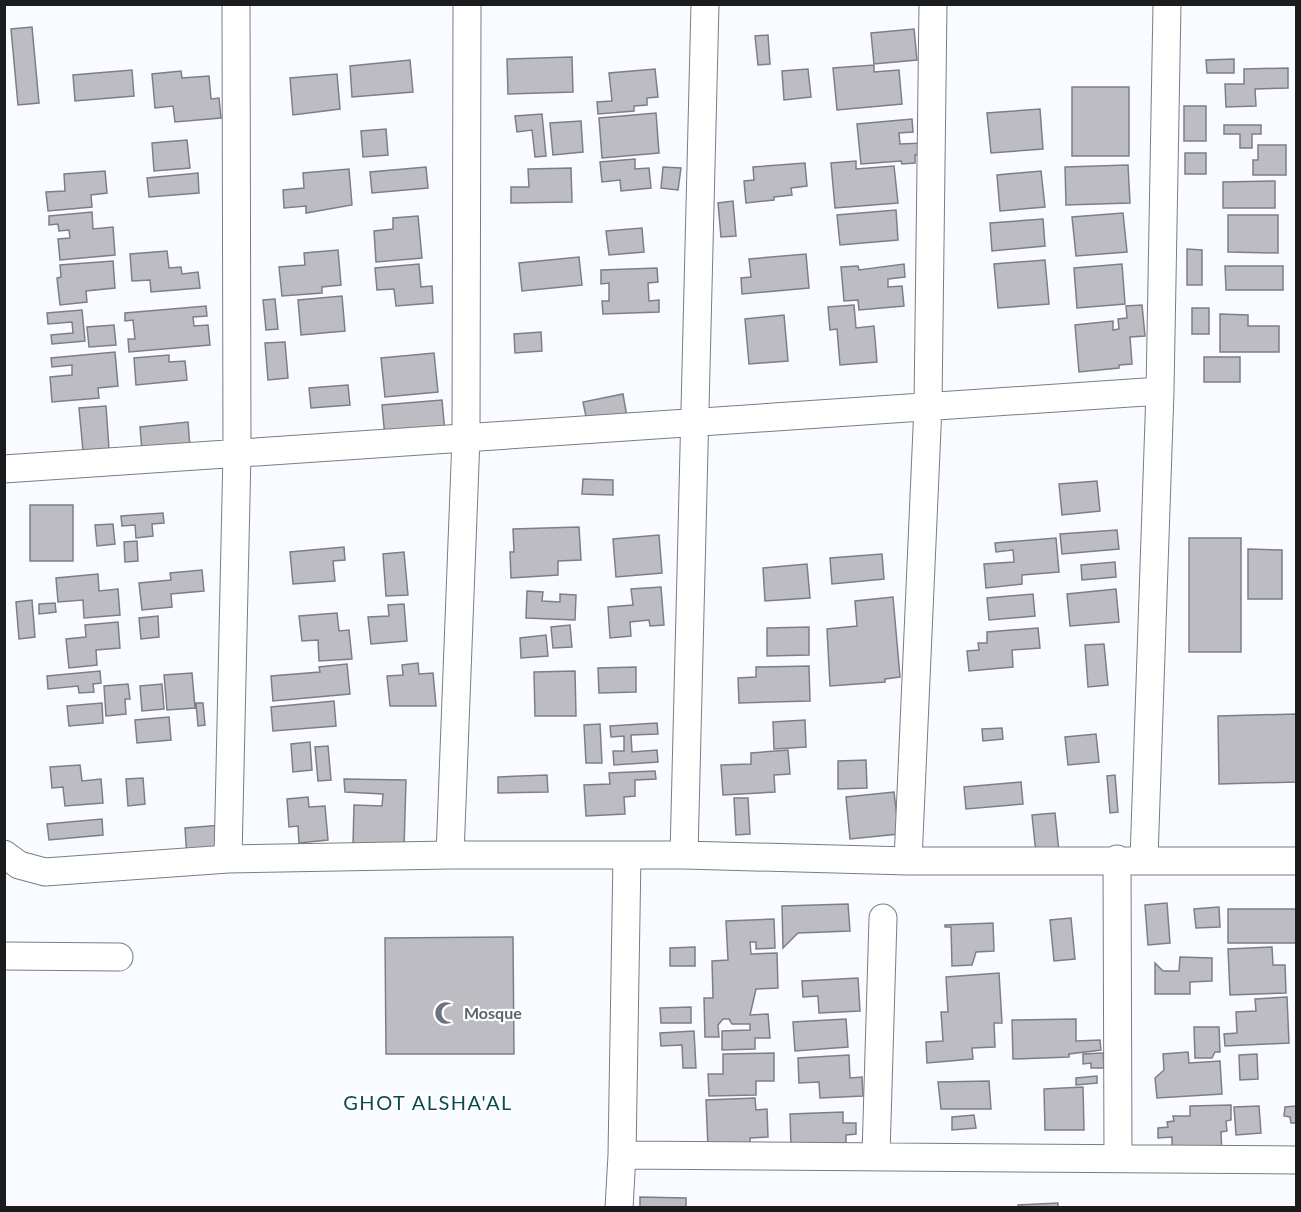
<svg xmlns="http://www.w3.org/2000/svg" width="1301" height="1212" viewBox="0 0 1301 1212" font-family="Lato,sans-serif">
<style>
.building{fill:#bdbcc3;stroke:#7f7e85;stroke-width:1.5}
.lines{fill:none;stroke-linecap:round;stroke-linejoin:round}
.street-casing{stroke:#797d83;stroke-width:29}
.street{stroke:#fff;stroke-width:27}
.labels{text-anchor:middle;stroke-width:4.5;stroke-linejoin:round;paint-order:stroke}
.worship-label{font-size:16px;font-weight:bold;fill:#5b616d;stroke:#fff;text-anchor:start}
.quarter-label{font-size:20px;letter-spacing:1.5px;fill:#0c4a52;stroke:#fff}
</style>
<rect width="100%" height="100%" fill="#f8fbff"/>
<path class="building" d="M32,27L39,103L18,105L11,29Z
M914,29L917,60L874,64L871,33Z
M768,35L770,64L758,65L755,36Z
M572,57L573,92L508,94L507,59Z
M1234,59V73H1207L1206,60Z
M410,60L413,92L352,97L350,66Z
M874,65V72L899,70L902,104L837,110L833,68Z
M1288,68V88L1255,89L1256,106L1226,107L1225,84H1244V69Z
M655,69L658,97L647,98V105L634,106V111L598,114L597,102L612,101L609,73Z
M808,69L811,97L784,100L782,71Z
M132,70L134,96L75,101L73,75Z
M181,71L182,78L209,76L211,99L219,98L221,118L175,122L173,106L155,108L152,74Z
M337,74L340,109L293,115L290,78Z
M1072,87H1129V156H1072Z
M1184,106H1206V141H1184Z
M1040,109L1043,149L991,153L987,113Z
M656,113L659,153L602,158L599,118Z
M542,114L546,156L535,157L532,130L517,132L515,116Z
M912,119L913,132L899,133L900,144L923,143L924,154L915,155V163L902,164L901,161L861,164L857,124Z
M581,121L583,152L553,155L550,123Z
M1224,125H1261V134H1252V148H1240V134H1224Z
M386,129L388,155L363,157L361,131Z
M187,140L190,168L154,171L152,143Z
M1258,145H1286V175H1253V160H1258Z
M1185,153H1206V174H1185Z
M635,159V169L649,168L651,188L621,191L620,180L602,182L600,162Z
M856,161V169L894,166L898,203L835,208L831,163Z
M805,163L807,186L791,188L792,195L774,197V200L746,203L744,181L754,180L753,167Z
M1128,165L1130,203L1066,205L1065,167Z
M426,167L428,188L372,193L370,172Z
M663,167L681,168L678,190L661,188Z
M571,168L572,202L511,203V187H529L528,169Z
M349,169L352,205L306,213V206L284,208L283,190L304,188L303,173Z
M105,171L107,193L91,195L92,207L48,211L46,192L65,191L64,174Z
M1041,171L1045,207L1000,211L997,175Z
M198,173L199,193L149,197L147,178Z
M1275,181V208H1223V182Z
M733,201L736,236L721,237L718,203Z
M896,210L898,240L840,245L837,215Z
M92,212L93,229L113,227L115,255L60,260L58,239L70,238L69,230L59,231L58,224L49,225V216Z
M1123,213L1127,252L1076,256L1072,217Z
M1228,215H1278V253L1228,252Z
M418,216L422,258L376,262L374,231L393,229V218Z
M1043,219L1045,246L992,251L990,223Z
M642,228L644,252L609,255L606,231Z
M1187,249L1202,250V285H1187Z
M338,250L341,285L322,287V293L282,296L279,267L305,265L304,253Z
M167,251L169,268L181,267L182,274L198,272L200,288L151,292L150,280L132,281L130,254Z
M806,254L809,288L742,294L741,278L751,277L749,259Z
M579,257L582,285L522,291L519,263Z
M1045,260L1049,304L998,308L994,264Z
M113,261L115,288L86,291L87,302L60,305L57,278L61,277L60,265Z
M419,264L421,287L432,286L433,303L396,306L394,289L377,290L375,268Z
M904,264L905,277L888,279V287L902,286L904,306L859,310L858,300L844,301L841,267L858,266L859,270Z
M1122,264L1125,304L1077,308L1074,268Z
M1225,266H1283V290H1226Z
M657,268L658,282L648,283L649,301L659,300V312L603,314L602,301H609V283L601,284V270Z
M342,296L345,331L301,335L298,300Z
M275,299L278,329L266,330L263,300Z
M854,305L856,328L874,326L877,362L840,365L837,329L830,330L828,307Z
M1142,305L1145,336L1130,337L1132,364L1119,365V368L1079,372L1075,325L1113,321V330L1119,329L1118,319L1127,318L1126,306Z
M206,306L207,316L193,317L194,326L208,325L210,345L129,352L128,339H135L133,320L125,321V313Z
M1192,308H1209V334H1192Z
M82,310L85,341L52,344L51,335L73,333L72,322L48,324L47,313Z
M1220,314L1248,315V326H1279V352H1220Z
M784,315L788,361L749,364L745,319Z
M114,325L116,345L89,347L87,327Z
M541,332L542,351L515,353L514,334Z
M285,342L288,378L268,380L265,343Z
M115,352L118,386L98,388L99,398L52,402L50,377L72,375V365L52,367L51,358Z
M434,353L438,392L385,397L381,358Z
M169,355V362L185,361L187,380L136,385L134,358Z
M1204,357H1240V382H1204Z
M348,385L350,405L311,408L309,388Z
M623,394L627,417L588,426L583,402Z
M442,400L446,444L386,449L382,405Z
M106,406L109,449L83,451L79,408Z
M188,422L190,447L142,451L140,427Z
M583,479L613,480V495L582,494Z
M1097,481L1100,511L1062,515L1059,484Z
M30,505H73V561H30Z
M163,513L164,523L152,524L153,536L136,538L135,525L122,526L121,516Z
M113,524L115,544L97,546L95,525Z
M579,527L581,560L558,561V575L511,578L510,552H514L513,529Z
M1117,530L1119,549L1062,554L1060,534Z
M659,535L662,573L616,577L613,539Z
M1056,538L1059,572L1022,575V584L986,588L984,564L1014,562L1013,550L996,552L995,543Z
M1189,538H1241V652H1189Z
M137,541L138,561L125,562L124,542Z
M344,547L345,560L333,561L335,581L293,584L290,552Z
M1248,549L1282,550V599H1248Z
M404,552L408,595L386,596L383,554Z
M882,554L884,579L832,584L830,558Z
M1115,562L1116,577L1082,580L1081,565Z
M807,564L810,598L765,601L763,568Z
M202,570L204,591L171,594L172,607L142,610L139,583L171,580L170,573Z
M98,574L99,591L118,589L120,615L84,618L83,600L58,602L56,578Z
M661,587L664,625L650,626L649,620L630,622L631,636L610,638L608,607L633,605L631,589Z
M1116,589L1119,622L1070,626L1067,594Z
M527,591L543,592L542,601L560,602V594L576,595L575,620L526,618Z
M1033,594L1035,616L989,620L987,598Z
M893,597L900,677L885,679V682L830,686L827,629L857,626L855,601Z
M32,600L35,637L19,639L16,602Z
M55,603L56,612L39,614V604Z
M404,604L407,641L371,644L368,617L389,616L388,605Z
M337,613L339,631L349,630L352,659L319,661L318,640L302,641L299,616Z
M158,616L159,637L141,639L139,618Z
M118,622L120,648L96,650L97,665L69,668L66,639L86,637L85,625Z
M570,625L572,647L553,648L551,627Z
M809,627V655L767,656V628Z
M1038,628L1040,648L1012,650L1013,667L969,671L967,651L979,650L978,643H987V632Z
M546,635L548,656L521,658L520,638Z
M1104,644L1108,685L1088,687L1085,645Z
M418,663L419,674L433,673L436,706H390L387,676L403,675L402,665Z
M347,664L350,694L273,701L271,676L320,672L319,667Z
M809,666L810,701L739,703L738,678L756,677V667Z
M636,667V692L599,693L598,668Z
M100,671L101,683L93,684L94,692L79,693L78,686L48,689L47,676Z
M575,671L576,716H535L534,672Z
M192,673L195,708L167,710L164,675Z
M128,684L130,699H125L126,714L106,716L104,686Z
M162,684L164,709L142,711L140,686Z
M334,701L336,726L273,731L271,707Z
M102,703L103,723L69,726L67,706Z
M196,703H203L205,725L198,726Z
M1296,714V782L1219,784L1218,716Z
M169,717L171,740L137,743L135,720Z
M805,720L806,747L774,749L773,722Z
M657,723L658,734L631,735L632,752L657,750L658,762L614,765L613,751H624V736L611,737L610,726Z
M600,724L602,763H586L584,725Z
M1002,728L1003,739L983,741L982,729Z
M1096,734L1099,762L1068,765L1065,737Z
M310,742L312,770L293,772L291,744Z
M328,746L331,780L318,781L315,747Z
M788,750L790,774L774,775L775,792L723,795L721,765L751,764V753Z
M866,760L867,788L838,789V761Z
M80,765L82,781L101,779L103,803L65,806L63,787L52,788L50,767Z
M655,771L656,779L635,780V796L624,797L625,814L586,816L584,785L610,784L609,773Z
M547,775L548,792L498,793V777Z
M1115,775L1118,812L1110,813L1107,776Z
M143,778L145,804L128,806L126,779Z
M344,779L406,780L404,848L353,846L354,805L382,806L383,794L345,792Z
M1021,782L1023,804L966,809L964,787Z
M894,792L899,834L850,839L846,797Z
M308,797L309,807L325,806L328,840L299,843L298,826L289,827L287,799Z
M734,798H748L750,834L736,835Z
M1055,813L1059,852L1036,854L1032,815Z
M102,819L103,835L49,840L47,824Z
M222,825L225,855L187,858L185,828Z
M1167,903L1170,943L1148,945L1145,905Z
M848,904L850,931L798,933L783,948L782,906Z
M1219,907L1220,927L1196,928L1194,909Z
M1228,909H1296V943H1228Z
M1071,918L1075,959L1054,961L1050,920Z
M774,919L775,948L756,949V942H750L751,954L777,953L778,988L756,989L750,1015L768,1014L770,1038H755V1049L722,1050V1031L750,1030V1024H732L729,1019H723L718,1025L719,1037H705L704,998H713L712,961L728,960L726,921Z
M993,923L994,951L976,952L972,965L952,966L951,927H945V925Z
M513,937L514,1054H386L385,938Z
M695,947V966H670V948Z
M1272,947L1273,965H1285L1286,993L1230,995L1228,949Z
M1180,957L1212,958V981L1190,982V994H1155V963L1163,971H1179Z
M999,973L1002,1023H994L995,1047L972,1048L973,1059L927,1063L926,1042L943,1041L941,1012H948L946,977Z
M858,978L860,1011L819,1013L818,996L803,997L802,981Z
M1287,997L1289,1043L1225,1046L1224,1034L1237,1033L1236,1012L1256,1011L1255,999Z
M691,1007V1023H661L660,1008Z
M846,1019L848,1047L795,1051L793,1022Z
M1076,1019V1041L1100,1040L1101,1050L1069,1054V1057L1013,1059L1012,1020Z
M1194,1027H1219L1220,1052H1215L1212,1058H1195Z
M694,1031L696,1068H683L682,1045L661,1046L660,1033Z
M1188,1052L1189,1063L1220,1061L1222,1094L1157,1098L1155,1078L1164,1070L1163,1054Z
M774,1053V1081H756V1095L709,1096L708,1074H723V1054Z
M1103,1053L1104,1068H1091V1063L1083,1064V1054Z
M1257,1054L1258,1079L1240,1080L1239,1055Z
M849,1055L850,1078L862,1077L863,1096L820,1098L819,1082L799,1083L798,1058Z
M1097,1076V1083L1076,1085V1078Z
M989,1081L991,1109H941L938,1082Z
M1083,1087L1084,1130H1045L1044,1089Z
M755,1098L756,1110L767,1109L768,1137L750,1138V1145L708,1147L706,1100Z
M1231,1105V1120L1226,1121L1227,1131L1221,1132L1222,1154L1172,1148V1137L1158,1138V1128L1168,1127L1167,1122L1174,1121L1173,1116H1190V1106Z
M1259,1106L1261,1133L1236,1135L1234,1107Z
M1296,1106V1123H1291L1290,1117L1284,1116L1285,1107Z
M843,1112V1123H856V1134L846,1135V1143L791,1145L790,1114Z
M974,1115L976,1128L952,1130V1117Z
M640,1197L686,1198V1208H640Z
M1058,1203V1208H1018V1205Z"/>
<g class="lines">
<g class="street-casing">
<path id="street" d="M4,469L1160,391
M4,854L19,865L45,872L228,859L450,855H684L908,861H1296
M450,855L466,438L467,4
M684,855L705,4
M228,859L237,453L236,4
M1117,859L1118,1157
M1144,859L1160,391L1167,4
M908,861L928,406L933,4
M4,956L119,957
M622,1155L1296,1160
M876,1155L883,918
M619,1208L622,1155L627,855"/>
</g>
<use href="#street" class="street"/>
</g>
<defs>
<g id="mosque-bare" transform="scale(1.8)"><path d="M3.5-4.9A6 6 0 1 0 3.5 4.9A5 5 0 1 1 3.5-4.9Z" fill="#6b7280" stroke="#fff" stroke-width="2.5" paint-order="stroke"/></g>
</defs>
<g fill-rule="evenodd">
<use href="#mosque-bare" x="446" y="1013"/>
</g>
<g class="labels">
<g class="worship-label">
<text x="464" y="1019">Mosque</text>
</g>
<g class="quarter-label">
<text x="428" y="1110">GHOT ALSHA'AL</text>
</g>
</g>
<rect width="1301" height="1212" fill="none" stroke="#1a1c1e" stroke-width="12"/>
</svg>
